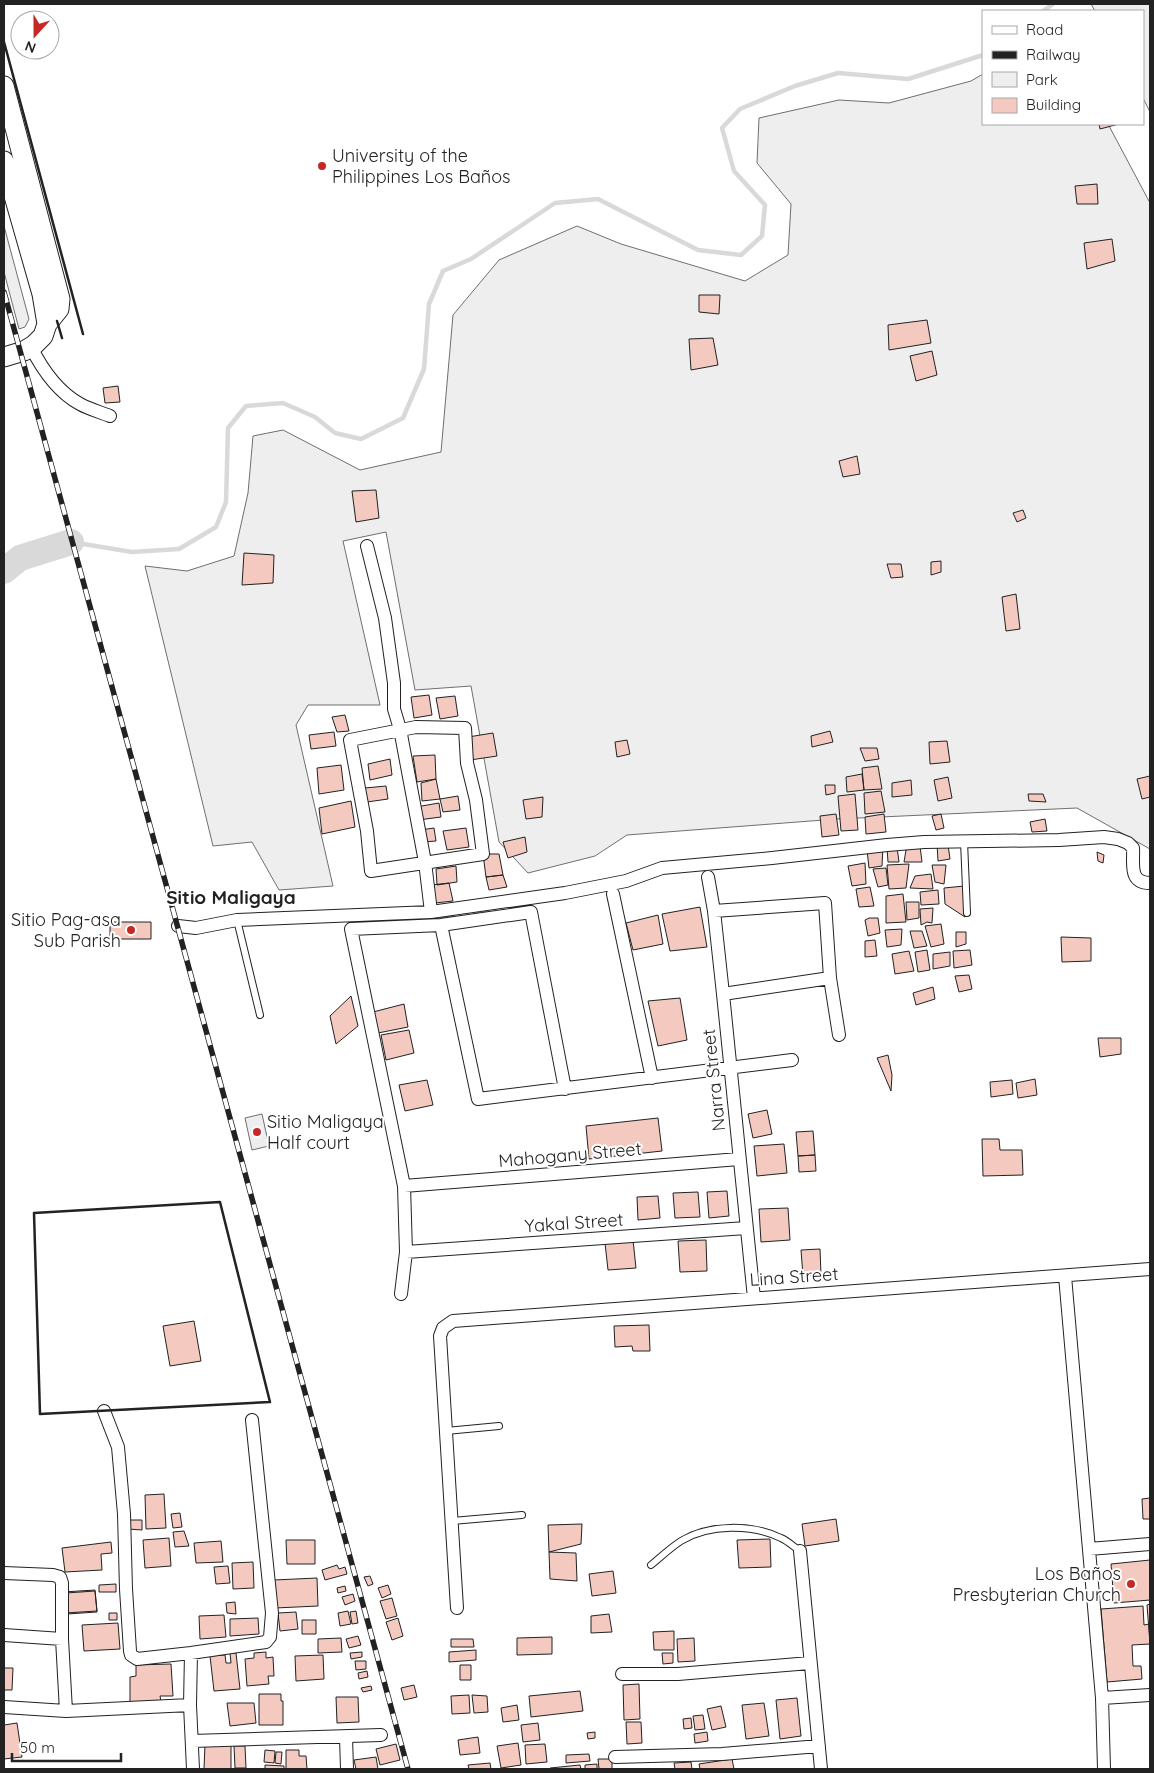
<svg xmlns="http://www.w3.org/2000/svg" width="1154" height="1773" viewBox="0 0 1154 1773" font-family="Quicksand,sans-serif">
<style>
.green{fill:#eee;stroke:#6f6f6f}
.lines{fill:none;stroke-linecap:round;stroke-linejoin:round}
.stream{stroke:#d9d9d9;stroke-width:4.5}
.river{stroke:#d9d9d9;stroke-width:26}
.building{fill:#f3c9c0;stroke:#222}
.lane-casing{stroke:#222;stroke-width:8}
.street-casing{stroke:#222;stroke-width:14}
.secondary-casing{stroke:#222;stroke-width:21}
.lane{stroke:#fff;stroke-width:6}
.street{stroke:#fff;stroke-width:12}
.secondary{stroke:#fff;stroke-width:19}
.rail-casing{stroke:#222;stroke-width:5.5}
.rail{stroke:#fff;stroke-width:4;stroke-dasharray:11;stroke-linecap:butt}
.wall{stroke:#222;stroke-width:2.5}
.poi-dot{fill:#c62828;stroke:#fff;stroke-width:2}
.labels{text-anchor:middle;stroke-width:4;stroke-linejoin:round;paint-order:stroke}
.poi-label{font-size:18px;fill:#222;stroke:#fff;text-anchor:start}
.street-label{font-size:18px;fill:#222;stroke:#fff}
.neighbourhood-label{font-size:19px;font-weight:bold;fill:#222;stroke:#fff}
</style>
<rect width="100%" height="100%" fill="#fff"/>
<path class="green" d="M1091,4H1150V112L1143,98V11H1095Z
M983,74V124H1108L1150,203V849L1077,808L837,819L627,835L595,856L528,873L499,842L471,686L415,690L386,532L343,541L380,705H308L296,725L333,886L279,890L252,842L213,846L145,566L187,571L234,556L248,493L253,436L283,430L360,470L441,452L453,315L499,260L577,226L621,244L745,281L788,255L791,204L757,163L759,118L839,100L889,103L971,81Z
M4,226L29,319L25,327L19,329L4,272Z
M262,1114L269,1146L252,1150L245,1118Z"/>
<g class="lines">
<path class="stream" d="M1043,11L1053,4
M71,542L132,552L179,549L216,527L226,502L228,428L246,406L283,403L315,417L335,433L361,439L403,418L424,369L429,304L443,271L471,259L555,203L598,199L698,250L741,255L762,236L765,205L734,171L722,128L740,109L795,86L838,73L908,79L983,55"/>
<path class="river" d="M4,571L20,558L71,542"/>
</g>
<path class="building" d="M1099,124H1119L1100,129Z
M1097,184L1098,204H1077L1075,186Z
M1112,239L1115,261L1087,269L1084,243Z
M699,295H720L719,314L699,312Z
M927,320L931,343L889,350L888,325Z
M713,338L718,365L691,370L689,339Z
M932,351L937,375L916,381L910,356Z
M118,386L120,402L105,403L103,388Z
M857,456L860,474L843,477L839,461Z
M376,490L379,518L356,522L352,491Z
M1023,510L1026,518L1017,522L1013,513Z
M244,553L274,555L273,583L242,585Z
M941,561V572L931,575V562Z
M887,564H901L903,577L891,578Z
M1016,594L1020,629L1006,631L1002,597Z
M429,695L432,715L414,718L411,697Z
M455,696L458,716L440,719L436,698Z
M345,715L349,731L337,732L332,717Z
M830,731L833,742L812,747L811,736Z
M334,732L336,746L311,749L309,735Z
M493,733L497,756L470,760L468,737Z
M627,740L630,754L617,757L615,742Z
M947,741L950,762L930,764L929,742Z
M860,748H877L879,759L865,761Z
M435,755L436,779L417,782L413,756Z
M390,759L392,775L370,780L368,764Z
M341,765L344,790L319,794L317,768Z
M878,766L882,789L864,790L862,768Z
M862,774L864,790L847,792L846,777Z
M1150,776V797L1142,799L1137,779Z
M948,777L952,798L938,801L934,780Z
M436,779L440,799L422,801L421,783Z
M911,780L912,795L892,797V783Z
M825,785H835V793L826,795Z
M386,786L388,799L367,802L365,788Z
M881,791L885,812L865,814L864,793Z
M855,794L858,830L841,831L838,796Z
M1028,794H1043L1046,802L1029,801Z
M458,796L460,810L443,812L440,799Z
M543,797L542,817L526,819L523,800Z
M351,801L355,827L322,834L319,808Z
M439,803L441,817L418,820L416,807Z
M836,814L839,835L822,837L820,816Z
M884,814L886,832L866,834L865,817Z
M941,814L944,828L936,830L932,816Z
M1045,819L1047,831L1032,832L1030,822Z
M434,828L436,841L423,842L420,830Z
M466,828L469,847L447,850L443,831Z
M525,837L527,852L508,858L503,842Z
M937,844L948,845L950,859L938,861Z
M883,846L882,866L869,868L867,850Z
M920,846L922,862H904L906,850Z
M897,847L899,862H888L887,848Z
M1097,852L1104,855L1103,863L1098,861Z
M483,854H499L503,875L486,877Z
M865,863L866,884L852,886L848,866Z
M909,864L906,888L889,889L887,865Z
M932,865H946L944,884L935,882Z
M456,866L457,882L437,885L436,869Z
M886,868L888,885L878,887L873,869Z
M931,874L933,889L910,888L915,876Z
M503,875L507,887L489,890L486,877Z
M449,883L453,901L435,903L431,885Z
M964,886L965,917L945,904L944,888Z
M870,887L874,906L859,907L856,889Z
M938,890L939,904L921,905L920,892Z
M903,894L906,922L886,923V896Z
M906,902H919V918L907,920Z
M700,907L707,947L670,951L662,914Z
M933,908L932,923L927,922L921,925L920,909Z
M658,915L663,944L633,950L626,923Z
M869,918H878L880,933L868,936L865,920Z
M110,922H151V939H110Z
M941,924L944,944L931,947L925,926Z
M902,929L901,945L887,947L885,930Z
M910,931H922L927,946L914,948Z
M956,932H966V944L956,947Z
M1061,937L1091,938V961L1062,962Z
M875,940L877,956L865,957V941Z
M927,950L930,970L918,972L915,952Z
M970,950L972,965L954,968L953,951Z
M909,951L914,971L895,974L892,954Z
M950,952V966L933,969V954Z
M969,975L972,989L959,992L955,976Z
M933,987L935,999L916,1005L913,993Z
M351,996L358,1026L336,1044L330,1016Z
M680,998L687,1040L658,1046L648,1001Z
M404,1004L408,1027L378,1033L373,1012Z
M409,1030L414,1053L386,1060L381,1035Z
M1098,1038H1121V1054L1100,1057Z
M888,1055L892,1075L891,1091L877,1058Z
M1035,1079L1037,1095L1018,1098L1016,1083Z
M427,1080L433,1105L405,1111L399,1085Z
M1012,1080L1013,1094L991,1097L990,1082Z
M767,1110L772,1134L753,1138L748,1114Z
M658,1118L662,1151L589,1159L586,1126Z
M813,1131L815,1155L798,1156L796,1132Z
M982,1139H999L1000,1150H1022L1023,1175L983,1176Z
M784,1144L787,1173L757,1176L754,1146Z
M815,1155L816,1171L799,1172L798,1156Z
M727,1191L729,1216L709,1218L707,1192Z
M698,1192L700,1217L675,1218L673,1193Z
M658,1196L660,1218L638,1220L637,1197Z
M788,1208L790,1240L761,1242L759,1209Z
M633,1240L636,1268L608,1270L605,1243Z
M706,1240L707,1271L680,1272L678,1241Z
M820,1249L821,1275L803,1276L801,1250Z
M194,1321L201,1361L170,1366L163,1326Z
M649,1325L650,1351H633L632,1346L615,1347L614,1326Z
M164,1494L166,1528L146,1529L145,1495Z
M1150,1498V1519H1143L1142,1499Z
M180,1513L182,1527L173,1528L171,1514Z
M836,1519L839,1541L805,1546L802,1524Z
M128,1520H142V1530L128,1529Z
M582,1524L581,1544L549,1552L548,1525Z
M184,1531L189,1546L175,1547L173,1532Z
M169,1538L171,1566L145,1568L143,1540Z
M770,1539L771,1567L739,1568L737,1540Z
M286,1540H315V1564H287Z
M221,1541L223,1562L196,1563L194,1543Z
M111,1542L112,1553L101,1554L102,1570L65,1572L62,1548Z
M549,1552L576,1553L577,1581L550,1579Z
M1150,1560V1600L1114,1603L1111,1564Z
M253,1562L254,1588L233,1589L232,1563Z
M337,1565L339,1569L345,1567L347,1574L325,1580L322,1570Z
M228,1566L230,1583L216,1584L214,1567Z
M613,1571L616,1593L592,1596L589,1574Z
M370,1576L373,1584L368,1586L364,1577Z
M317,1578L318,1606L275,1608L274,1580Z
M116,1584V1592H99V1585Z
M388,1585L391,1594L382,1598L378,1588Z
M345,1586L346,1591L338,1593L337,1588Z
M95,1590L97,1611L65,1613L63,1592Z
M95,1591L97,1612L67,1614L66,1593Z
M353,1594L355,1601L345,1605L342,1597Z
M392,1598L397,1616L386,1619L380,1601Z
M235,1602L236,1614L227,1613L226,1603Z
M1150,1604V1644L1147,1605Z
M1143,1606L1144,1625L1149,1624L1150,1644L1132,1645L1133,1666H1141L1142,1679L1107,1682L1101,1609Z
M348,1611L351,1624L340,1626L338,1613Z
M356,1611L358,1623L352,1624L350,1612Z
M296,1612L298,1629L280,1631L278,1613Z
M109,1613H117V1620H109Z
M609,1614L612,1632L591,1633V1616Z
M224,1615L226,1637L200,1639L199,1616Z
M258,1618L259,1634L230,1636V1619Z
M398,1618L403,1636L392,1640L386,1622Z
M302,1620H316V1634H302Z
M118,1623L120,1649L84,1651L82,1625Z
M674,1631V1650H654L653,1632Z
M358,1636L361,1645L349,1648L346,1639Z
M552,1637V1654L517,1655V1638Z
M341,1638L342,1652L318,1653V1639Z
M694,1638L695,1661L678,1662L677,1639Z
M451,1639H473L474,1647H451Z
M476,1650V1660L449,1662V1652Z
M266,1652V1658L273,1657L274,1676H268L269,1684L247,1686L245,1659L254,1658V1653Z
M362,1652V1657L351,1659L350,1653Z
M230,1653H236L240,1689L214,1691L210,1656L225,1655L226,1663H231Z
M662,1653H673V1663L663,1664Z
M323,1655L324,1679L296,1681L295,1656Z
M355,1661H366V1669L356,1670Z
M171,1664L173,1696H160L161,1701L130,1702V1677L136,1676V1665Z
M460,1665H471V1680H460Z
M4,1668H13L12,1690H4Z
M367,1671L368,1677L359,1679L358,1673Z
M639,1684L640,1719L624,1720L623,1685Z
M414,1685L417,1697L404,1700L401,1688Z
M371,1686L372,1690L363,1692L361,1688Z
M580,1691L583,1711L531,1717L529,1696Z
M259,1694H281V1701H283V1725H259Z
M469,1695L470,1713L452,1714L451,1696Z
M472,1695L487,1696L488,1712L474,1713Z
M336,1697H358L359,1722L337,1723Z
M797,1698L801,1736L780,1739L776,1700Z
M227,1703H254L256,1723L230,1726Z
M764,1703L769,1736L746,1739L742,1705Z
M517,1705L519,1720L503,1722L501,1708Z
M721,1706L726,1727L712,1730L707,1709Z
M703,1715L705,1729L695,1730L693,1716Z
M691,1718L692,1728L684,1729L683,1719Z
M626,1722H641L642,1743L627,1744Z
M17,1723L22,1757L4,1759V1725Z
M538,1723L540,1740L523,1742L521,1725Z
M595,1732V1738L588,1739L587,1733Z
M707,1732L708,1741L695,1743L694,1734Z
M478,1737L480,1753L460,1755L458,1740Z
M518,1743L521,1765L501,1768L497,1746Z
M205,1744L231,1745V1769H204Z
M396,1744L400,1760L380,1765L376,1749Z
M545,1744L547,1762L526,1764L525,1745Z
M234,1746H245L246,1768H235Z
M265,1750L275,1751L274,1763L264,1762Z
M286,1750H299V1756H306L307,1769H286Z
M276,1752H282L281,1764L275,1763Z
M589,1754L590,1761L566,1763V1755Z
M376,1757L378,1769H356L354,1760Z
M598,1759H612V1769H599Z
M732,1759L734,1769H700L699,1764Z
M691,1762L692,1769H675L674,1763Z
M490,1763L491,1769H469L468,1765Z
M597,1764V1769H585V1765Z
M265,1765L284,1766V1769H265Z
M580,1765L581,1769H550V1768Z"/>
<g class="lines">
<g class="lane-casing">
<path id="lane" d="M964,841L967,913
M237,920L260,1015
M446,1431L499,1426
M452,1521L522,1515
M651,1565C661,1557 670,1548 681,1541C709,1524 752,1524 781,1538C788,1541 794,1547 800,1551"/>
</g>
<g class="street-casing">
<path id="street" d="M31,347C42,369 58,392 80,404C89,409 100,412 110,416
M367,546L385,618L394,683V709L400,729L425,862L431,912
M416,727L465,728L467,763L476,800L483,854L371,871L367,831L350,740Z
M708,877L714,911L723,994L754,1298
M613,894L652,1078
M714,911L825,903L830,978L839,1035
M441,925L478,1099L792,1060
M178,926L196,928L237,920L431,912L565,893L626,881L662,868L772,858L887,845L924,842L1059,840L1104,837L1118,839L1128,843L1133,848C1134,863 1128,883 1150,883
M723,994L830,978
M404,1186L739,1159
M406,1252L746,1228
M1065,1276L1102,1698L1104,1769
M401,1294L406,1252L404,1186L351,929L441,925L531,912L565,1089
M104,1411L118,1447L124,1514L126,1589L130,1651L131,1655L137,1659L191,1653L266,1642L270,1637L272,1613L252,1420
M1089,1549L1150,1544
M800,1551L821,1769
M4,1573L53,1575L60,1577L62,1583V1639L66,1711
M457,1608L440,1336L443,1328L453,1321L1150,1269
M4,1635L62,1639
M191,1653L190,1705L193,1769
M622,1674H678L810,1663
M1102,1698L1150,1695
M4,1707L66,1711L190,1705
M346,1737L347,1769
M192,1741L381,1735
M615,1757L722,1754L819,1746"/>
</g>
<g class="secondary-casing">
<path id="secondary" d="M4,86L60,299L59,309L47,324
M4,161L42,294L47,324L43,336L34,345L24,351L4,357"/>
</g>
<use href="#lane" class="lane"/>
<use href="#street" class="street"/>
<use href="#secondary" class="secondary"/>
<g class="rail-casing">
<path id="rail" d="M4,292L408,1769"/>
</g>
<use href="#rail" class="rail"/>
<path class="wall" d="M4,42L83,334
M57,321L62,338
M220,1202L270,1402L40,1414L34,1213Z"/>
</g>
<g class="poi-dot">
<circle cx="322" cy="166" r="5"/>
<circle cx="131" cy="930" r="5"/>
<circle cx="257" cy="1132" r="5"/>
<circle cx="1131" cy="1584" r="5"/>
</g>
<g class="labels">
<g class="poi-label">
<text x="332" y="162">University of the<tspan x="332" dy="21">Philippines Los Baños</tspan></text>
<text x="121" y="926" text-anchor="end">Sitio Pag-asa<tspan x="121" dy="21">Sub Parish</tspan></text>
<text x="267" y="1128">Sitio Maligaya<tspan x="267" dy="21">Half court</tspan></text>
<text x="1121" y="1580" text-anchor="end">Los Baños<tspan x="1121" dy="21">Presbyterian Church</tspan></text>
</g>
<g class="street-label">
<text transform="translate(714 1080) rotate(-96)" y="6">Narra Street</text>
<text transform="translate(570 1155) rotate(-5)" y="6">Mahogany Street</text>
<text transform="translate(574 1223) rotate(-4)" y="6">Yakal Street</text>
<text transform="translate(794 1277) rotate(-4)" y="6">Lina Street</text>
</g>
<g class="neighbourhood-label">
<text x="231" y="904">Sitio Maligaya</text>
</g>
</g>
<rect width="1154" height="1773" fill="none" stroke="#222222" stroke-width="10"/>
<rect x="982" y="10" width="162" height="115" fill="#ffffff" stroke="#a7a7a7"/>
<rect x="992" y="26" width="25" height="8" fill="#ffffff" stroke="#a7a7a7"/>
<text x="1026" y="35" font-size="15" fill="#222222">Road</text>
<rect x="992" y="51" width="25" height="8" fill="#222222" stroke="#a7a7a7"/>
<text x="1026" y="60" font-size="15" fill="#222222">Railway</text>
<rect x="992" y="72" width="25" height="15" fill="#eeeeee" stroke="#a7a7a7"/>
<text x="1026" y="85" font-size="15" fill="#222222">Park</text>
<rect x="992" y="98" width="25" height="15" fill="#f3c9c0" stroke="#a7a7a7"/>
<text x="1026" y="110" font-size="15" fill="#222222">Building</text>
<g transform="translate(35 35) rotate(201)"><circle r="24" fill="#ffffff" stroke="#a7a7a7"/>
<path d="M0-4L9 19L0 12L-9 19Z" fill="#c62828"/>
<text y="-8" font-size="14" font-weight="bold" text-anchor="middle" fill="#222222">N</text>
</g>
<path d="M12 1753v8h109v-8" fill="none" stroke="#222222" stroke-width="2.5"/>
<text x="20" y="1753" font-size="15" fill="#222222" stroke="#ffffff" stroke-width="4" paint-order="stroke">50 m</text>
</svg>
